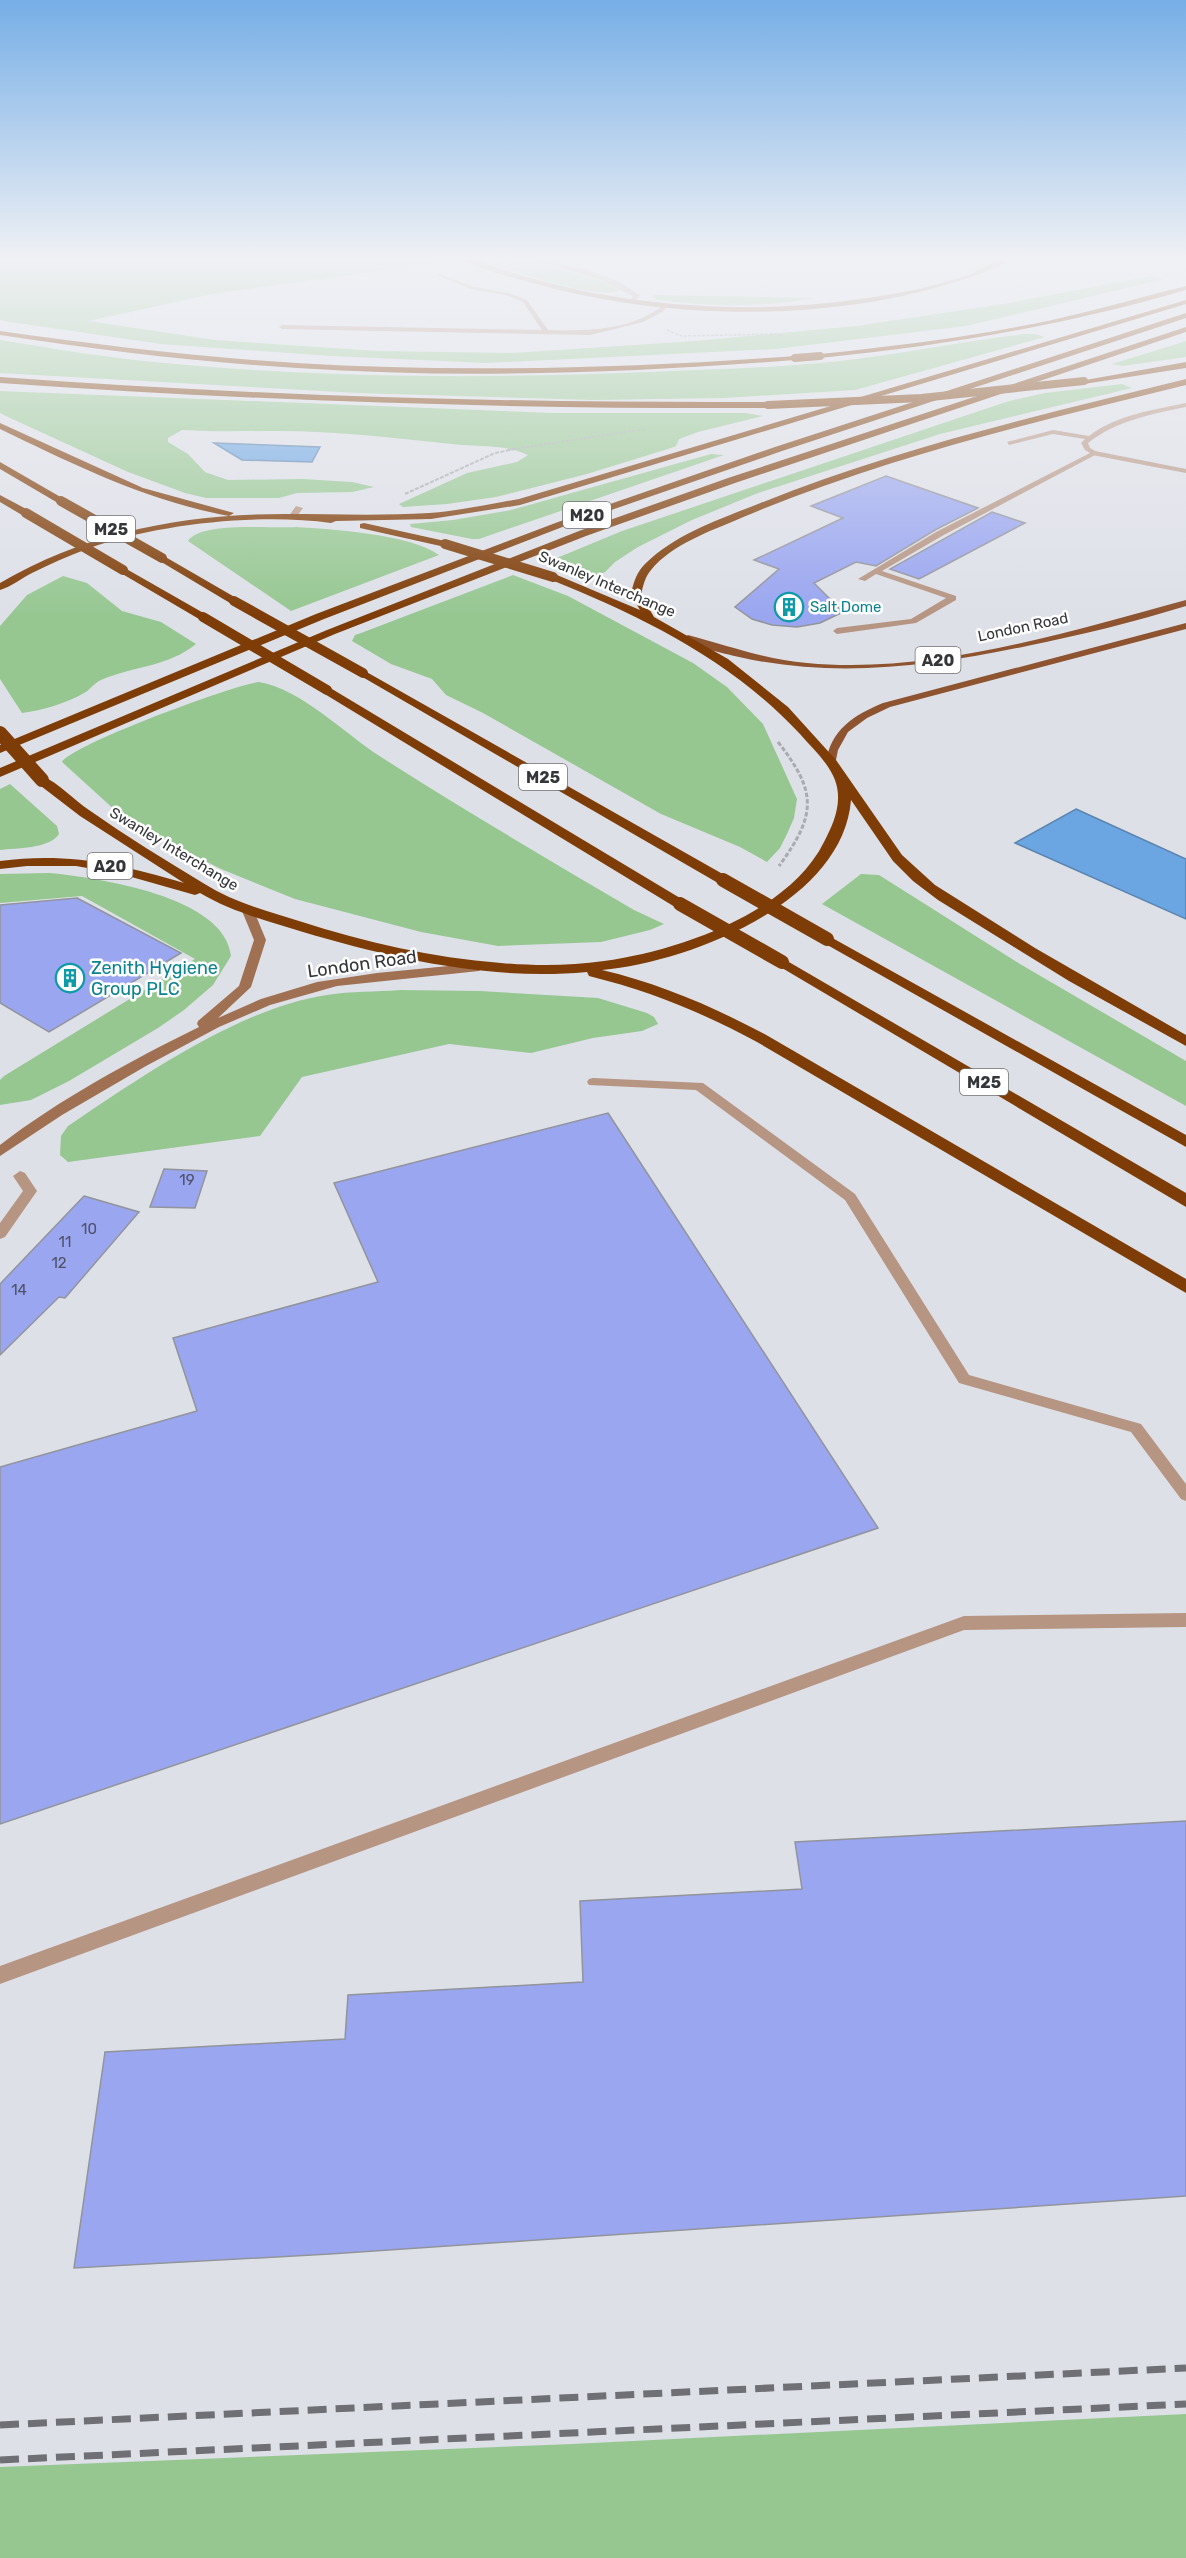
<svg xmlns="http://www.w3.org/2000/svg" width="1186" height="2558" viewBox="0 0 1186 2558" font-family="Rubik,sans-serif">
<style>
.green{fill:#96c791}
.water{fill:#6ba5e2;stroke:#5b84af;stroke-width:1.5}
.building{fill:#9aa6f0;stroke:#92949b;stroke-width:1.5}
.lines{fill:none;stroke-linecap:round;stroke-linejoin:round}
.path-far2{stroke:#a9abb1;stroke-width:1.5;stroke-dasharray:3 1.5;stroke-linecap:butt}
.path-far1{stroke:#a9abb1;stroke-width:2;stroke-dasharray:4 1.5;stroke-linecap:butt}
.path{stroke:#a9abb1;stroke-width:3;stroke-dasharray:4.5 2;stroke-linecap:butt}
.lane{fill:#b69582;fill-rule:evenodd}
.street{fill:#b69582;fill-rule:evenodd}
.secondary{fill:#a07053;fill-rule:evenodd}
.primary{fill:#8e5430;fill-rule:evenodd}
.highway{fill:#7e3c07;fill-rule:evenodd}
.rail{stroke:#6f7075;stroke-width:7;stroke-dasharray:19 9;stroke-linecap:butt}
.highway-bridge-far2{stroke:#7e3c07;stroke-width:8}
.highway-bridge-far1{stroke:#7e3c07;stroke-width:10}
.highway-bridge{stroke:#7e3c07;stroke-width:14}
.labels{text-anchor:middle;stroke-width:5;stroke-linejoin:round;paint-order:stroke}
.far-street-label{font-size:15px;fill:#353639;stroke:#fff}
.far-culture-label{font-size:15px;fill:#0d838f;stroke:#fff;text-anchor:start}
.number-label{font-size:15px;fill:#4e5267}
.shield{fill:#fff;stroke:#727274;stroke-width:1.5}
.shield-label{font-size:16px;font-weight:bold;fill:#353639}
.street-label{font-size:18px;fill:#353639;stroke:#fff}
.culture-label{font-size:18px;fill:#0d838f;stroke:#fff;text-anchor:start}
</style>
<rect width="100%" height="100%" fill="#dee0e8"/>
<path class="green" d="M0,258H436L444,262L212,294L89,321L215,340L378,351L513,353L695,341L856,326L1003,304L1151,276L1165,279L966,326L776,349L486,363L332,356L161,344L4,321L0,320Z
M476,258H526L604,282L621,290C600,302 501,268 476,258Z
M656,295L814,298C763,308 710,306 658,300L652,296Z
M1024,334H1035L1045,337L855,390L723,398L594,400L358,393L0,373V340C51,348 102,357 154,362C318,378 484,379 649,372C713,369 777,368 840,361C902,354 963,341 1024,334Z
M1186,341V357L1123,366L1112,364Z
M1122,384L1132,388L940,434L758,493L692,520L638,547L615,562L605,572L593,577L562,568L552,560L622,531L1009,401L1045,393Z
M0,391L552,413H745L763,416L698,432L679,439L676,446L671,448L587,474L496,497L447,504L403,507L399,504L467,473L517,462L528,455C505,444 477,447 452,444C394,438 336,431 278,431C246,431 215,432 182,430L168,438V442L188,454L205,472L228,480L302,479L352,482L374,487L352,492L297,493L279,498H206L185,493L128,472L8,417L0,413Z
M711,454L724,455L479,539H472L411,527L410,524L453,520L511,510Z
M296,527C331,529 410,534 439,555L291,611L188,541C201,521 271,529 296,527Z
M513,575L568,596L693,663L727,687L763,724L797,799L794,818L787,834L780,848L767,862L740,847L661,814L483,713L446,695L432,679L391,664L352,641L355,635L361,633Z
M63,576L87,583L122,611L161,622L196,644C168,667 133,666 101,680C94,683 90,690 84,693C65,704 43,710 22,713L0,679V626L27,595Z
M259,682C301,689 345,734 381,757C464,810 549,860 634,910L664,924L650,930L601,942L498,946L421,932L295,899L221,869L128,822L62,762C71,745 233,685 259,682Z
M10,784L57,826L59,834C49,849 16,848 0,850V789Z
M50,873C98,878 225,896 231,956L213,985L184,1010L158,1028L69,1081L31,1100L0,1105V1080L4,1076L195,959L82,896L0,903V874Z
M861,874L879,875L1020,964L1186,1061V1106L822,904Z
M400,990L480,991L598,998L647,1013L654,1017L658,1024L642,1031L593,1038L531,1053L449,1044L302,1077L260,1136L68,1162L60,1155L61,1136L68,1126C141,1077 239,1008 327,995C351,991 376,992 400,990Z
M1186,2414V2558H0V2467L572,2444Z"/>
<path class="water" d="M214,443L320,447L312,462L242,460Z
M1076,809L1186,859V919L1015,843Z"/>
<path class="building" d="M886,476L978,508L935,530L876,566L856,562L814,583L843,612L820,623L797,627L772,625L752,619L735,607L779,569L754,560L843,518L811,506Z
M992,512L1025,523L919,579L890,569Z
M77,898L181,953L49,1032L0,1003V905Z
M608,1113L878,1528L0,1824V1467L197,1411L173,1338L378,1282L334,1183Z
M164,1169L207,1171L195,1208L150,1207Z
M84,1196L139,1212L65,1298L59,1297L0,1355V1284Z
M1186,1821V2196L330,2254L74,2268L105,2052L345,2039L348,1995L583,1982L580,1901L802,1889L795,1842Z"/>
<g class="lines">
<path class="path-far2" d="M667,330L682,336L777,334L786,338
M508,450L645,429"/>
<path class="path-far1" d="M405,494L495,453L515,449"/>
<path class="path" d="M778,742C817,792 817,814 779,866"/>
<path class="lane" d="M1141,258H1148L1155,262L1150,263Z
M437,273L474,287L509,293L527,300L548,330C590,331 632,331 666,303L671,304L662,312L643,322L590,335L282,329L279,327L282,325L542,330L523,302L506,295L471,289L437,275Z
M1186,403V407C1151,414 1116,421 1088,443L1090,448L1097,452V454L942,536L882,571L956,596V600L916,623L837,634L833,631L837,628L911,619L946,598L876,574L865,581L858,579L936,532L1090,453L1085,450L1081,443L1085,439L1053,434L1009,445L1007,442L1053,430L1089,436C1116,415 1153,410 1186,403Z
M296,506L303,508L295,519H289L288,517Z
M593,1078L703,1083L855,1194L969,1375L1141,1424L1186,1484V1501L1181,1499L1131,1432L959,1383L845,1200L696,1090L589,1085L587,1082L589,1079Z
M1186,1613V1627L964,1630L0,1984V1966L964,1616Z"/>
<path class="street" d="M528,258H539C571,267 615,273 640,296L634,302H630L633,296L601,280Z
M1095,451L1186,469V473L1092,455L1091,453Z
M20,1171L25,1173L37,1191L5,1237L0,1239V1223L23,1191L13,1176Z"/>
<path class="secondary" d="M461,258H470C603,309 753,319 892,294C916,290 940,284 963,277C980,271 996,258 1014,258C992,271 966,279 942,286C814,323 658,319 529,282C507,276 481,270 461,258Z
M248,907L254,911L266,940L251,987L218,1018L261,999L317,982L377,973L479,963L485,967L479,971L337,986L270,1005L219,1027L146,1066L62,1115L0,1156V1145C60,1099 130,1061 199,1027L197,1024L198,1021L239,986L254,940L242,911Z"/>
<path class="primary" d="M1186,600V606C1134,622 1081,635 1027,646C931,666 836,679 739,657C722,653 696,648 683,638L688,635C729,646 764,659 807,663C930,675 1068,632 1186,600Z
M1186,623V629L890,707L867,718L848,732L838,750L835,765L826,763C830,730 854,715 883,703Z"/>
<path class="highway" d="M1186,286V290C1066,325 944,346 820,358L816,356L820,354C898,346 976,336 1052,320C1097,310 1141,297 1186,286Z
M1186,300V304L520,505L431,519L336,521L331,523C258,513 156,524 87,549C68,556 50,564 32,573C22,578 11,587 0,590V583C87,532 184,514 284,514C332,514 380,516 429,513C459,511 489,504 519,499Z
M1186,313V318L782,451L565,526L324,619L0,753V745L316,614L558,522L775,447Z
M1186,327V332L735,483L586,536L335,634L0,777V768L327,630L579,531L728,478Z
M0,331C99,345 197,357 297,363C463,373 629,368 795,356L799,358L795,360C629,373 463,379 297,368C197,362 99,350 0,335Z
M1186,362V368L1084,384L1080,381Z
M0,377C256,396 512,403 768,402L772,405L768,408C512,409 256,401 0,383Z
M1186,379V385C1035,422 885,457 741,518C711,531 672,544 651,570C645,577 643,586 641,595L654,617L728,659L788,707L836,760L902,855L935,885L1035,948L1186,1035V1046L1069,981L938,900L913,881L893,861L851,800C843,903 689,962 602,970C661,984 714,1007 768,1036L1186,1279V1293L757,1042C701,1012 650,991 589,976L587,972C492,981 395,959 303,932C268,921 232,912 200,893L195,895L121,874L76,866H27L0,869V861C67,852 120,864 184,883L80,816L37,783L36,780L37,777L42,776C59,783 74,800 89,810C126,836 165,860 203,883C233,902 266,911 299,921C365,942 432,958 501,963C535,966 570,966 604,961C678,951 789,913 824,842C834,823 843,802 835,780C828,762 812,748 800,734C730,659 643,617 549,579V575H557L640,610L631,595C633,583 637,571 646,563C676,534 720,519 758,504C896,448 1041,415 1186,379Z
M0,423L143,488L234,513L229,516C147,501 75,465 0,429Z
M0,462L64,499L66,501L58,503L0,469Z
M0,495L30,511L31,513L22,515L0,502Z
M364,523L445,541L450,544L445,547L360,528V524Z
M162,555L238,599L239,601L238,603H230L158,560L157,558Z
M123,567L207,615L209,617L207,619H199L119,572V568Z
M363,670L728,877L730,880L723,884L718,883L359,675L357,673Z
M327,686L685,901L687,904L680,908L675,907L323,693V687Z
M827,935L1186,1135V1147L822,942L820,939L822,936Z
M782,958L1186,1193V1207L777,965L775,962L777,959Z"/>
<path class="rail" d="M0,2425L1186,2368
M0,2460L1186,2404"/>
<path class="highway-bridge-far2" d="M795,358L820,356
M768,405L921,398L1084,381"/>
<path class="highway-bridge-far1" d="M61,501L162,558
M26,513L123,570
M445,544L553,577
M234,601L363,673
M203,617L327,690"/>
<path class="highway-bridge" d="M0,733L42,780
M723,880L827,939
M680,904L782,962"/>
</g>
<linearGradient id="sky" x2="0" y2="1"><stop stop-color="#76aee6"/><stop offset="0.42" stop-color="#f0f1f5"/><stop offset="1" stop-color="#f0f1f5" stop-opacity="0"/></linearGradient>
<rect width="1186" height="616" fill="url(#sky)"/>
<defs>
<g id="building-ring" transform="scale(1.5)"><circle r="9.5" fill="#fff" stroke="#0f9aa8" stroke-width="1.5"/><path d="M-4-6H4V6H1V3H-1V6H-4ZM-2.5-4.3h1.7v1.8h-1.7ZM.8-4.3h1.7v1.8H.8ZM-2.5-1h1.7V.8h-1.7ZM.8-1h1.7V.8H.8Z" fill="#0f9aa8"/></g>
</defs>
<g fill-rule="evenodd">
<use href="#building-ring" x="789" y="607"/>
<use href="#building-ring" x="70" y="978"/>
</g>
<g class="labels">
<g class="far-street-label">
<text transform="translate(607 584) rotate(23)" y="5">Swanley Interchange</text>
<text transform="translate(1023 627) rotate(-12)" y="5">London Road</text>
<text transform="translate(174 849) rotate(31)" y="5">Swanley Interchange</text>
</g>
<g class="far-culture-label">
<text x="810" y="612">Salt Dome</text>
</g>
<g class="number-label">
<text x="187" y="1185">19</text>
<text x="89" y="1234">10</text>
<text x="65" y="1247">11</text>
<text x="59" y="1268">12</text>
<text x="19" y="1295">14</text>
</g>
<g class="shield">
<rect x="563" y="502" width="48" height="26" rx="4.5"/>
<rect x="87" y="516" width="48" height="26" rx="4.5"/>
<rect x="915.5" y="647" width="45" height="26" rx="4.5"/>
<rect x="519" y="764" width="48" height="26" rx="4.5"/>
<rect x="87.5" y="853" width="45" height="26" rx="4.5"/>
<rect x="960" y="1069" width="48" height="26" rx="4.5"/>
</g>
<g class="shield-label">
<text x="587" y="521">M20</text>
<text x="111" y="535">M25</text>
<text x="938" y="666">A20</text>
<text x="543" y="783">M25</text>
<text x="110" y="872">A20</text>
<text x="984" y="1088">M25</text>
</g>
<g class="street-label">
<text transform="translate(362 964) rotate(-8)" y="6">London Road</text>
</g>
<g class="culture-label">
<text x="91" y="974">Zenith Hygiene<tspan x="91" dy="21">Group PLC</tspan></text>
</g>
</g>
</svg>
